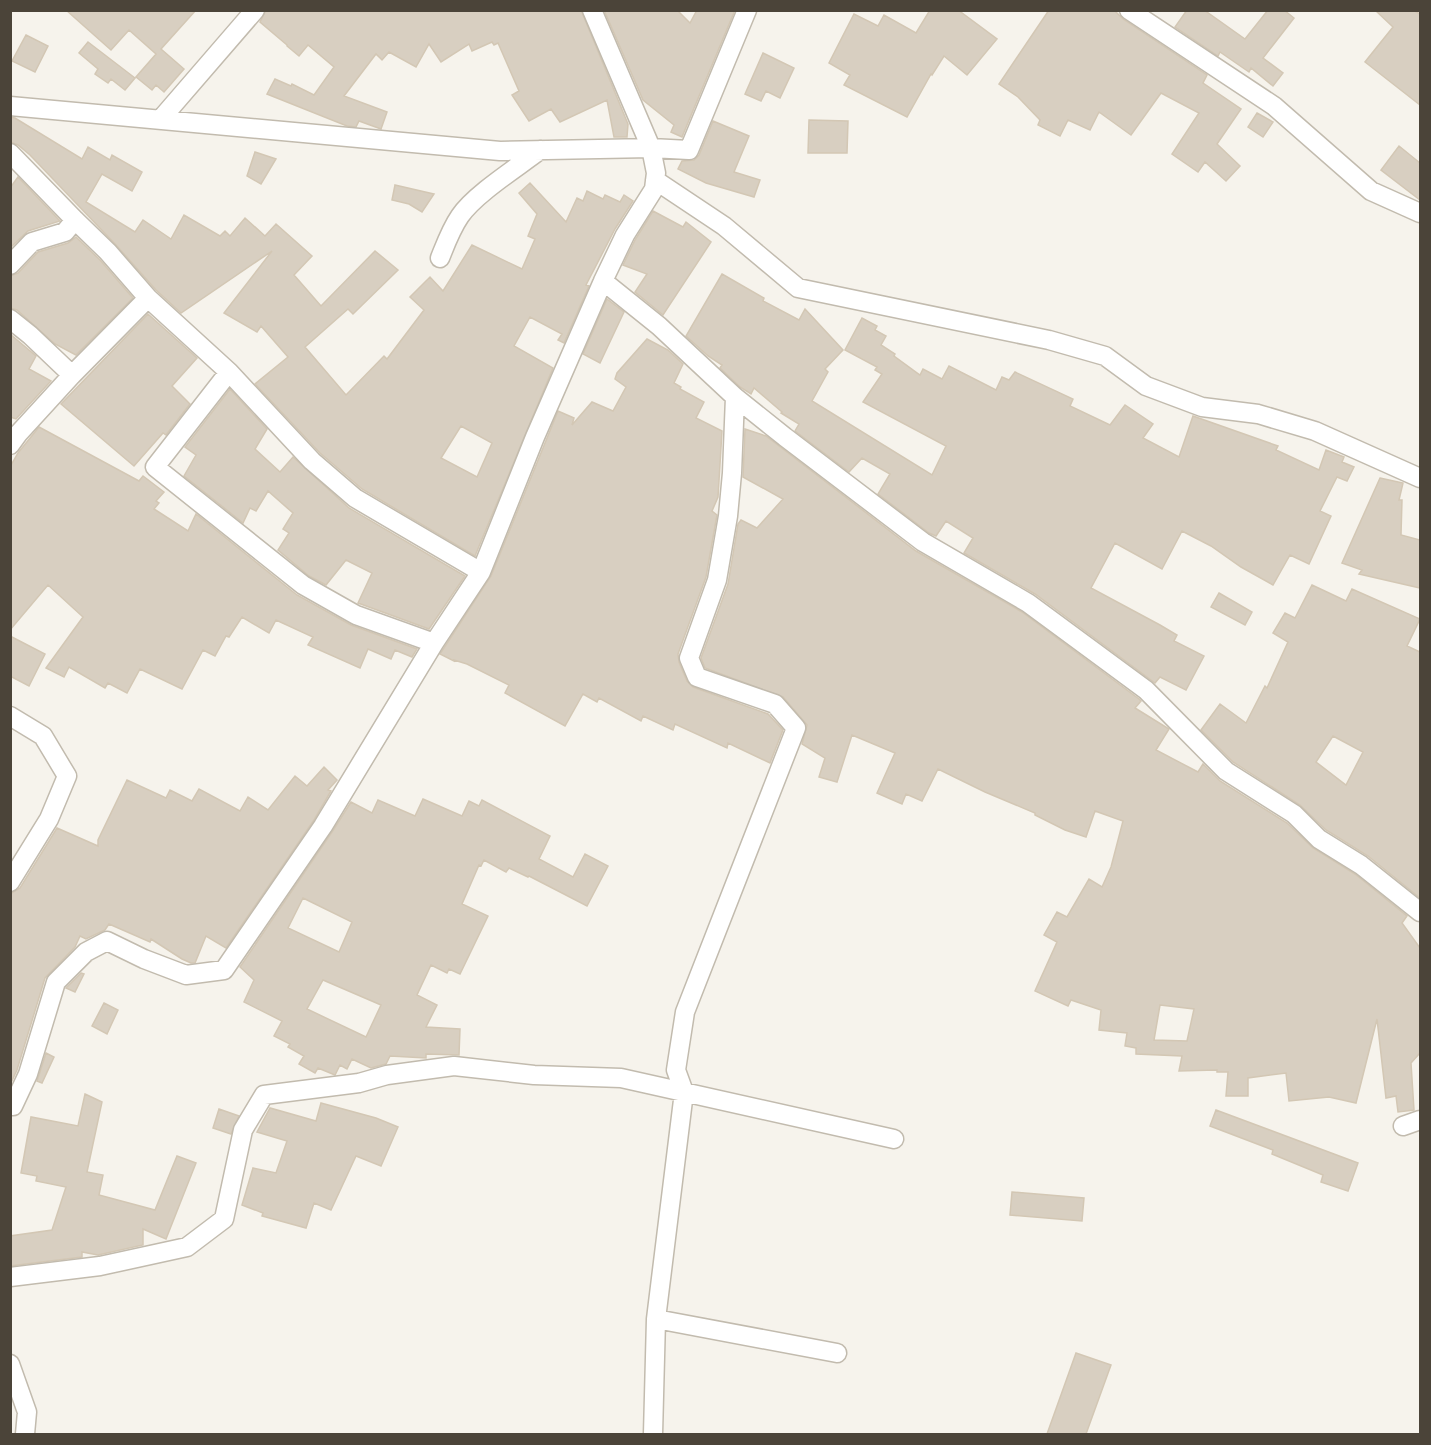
<svg xmlns="http://www.w3.org/2000/svg" width="1431" height="1445" viewBox="0 0 1431 1445" font-family="'Archivo Narrow',sans-serif">
<style>
.building{fill:#d8cfc1;stroke:#d3c7b4;stroke-width:1.5;fill-rule:evenodd}
.lines{fill:none;stroke-linecap:round;stroke-linejoin:round}
.minor-casing{stroke:#c2bbae;stroke-width:21}
.minor{stroke:#fff;stroke-width:18}
</style>
<rect width="100%" height="100%" fill="#f6f3ec"/>
<path class="building" d="M66,10H196L161,49L184,69L164,92L156,85L152,90L136,77L156,54L129,30L111,50Z
M266,10H581L628,124L627,137H614L607,100L560,122L551,109L529,121L512,95L519,91L498,43L494,45L492,42L472,51L469,44L441,62L429,44L416,67L389,52L382,60L376,54L344,96L387,112L381,129L359,121L356,127L347,126L267,94L275,79L291,86L292,84L314,95L334,67L308,45L299,56L287,46V45L260,22Z
M604,10H677L690,23L697,10H735L682,137L671,132L674,125L643,100Z
M930,10H958L997,39L967,75L944,56L932,75L931,74L907,117L844,85L850,75L829,63L854,14L878,26L884,15L916,33Z
M1049,10H1114L1123,19L1207,75L1203,83L1241,109L1217,144L1240,166L1226,181L1205,162L1198,172L1172,154L1199,113L1161,93L1131,135L1099,112L1090,130L1068,120L1060,136L1038,125L1040,120L1018,97L999,84Z
M1187,10H1204L1245,39L1268,10H1284L1294,18L1263,58L1283,73L1273,86L1251,68L1249,72L1220,52L1218,56L1175,27Z
M1375,10H1413L1420,14V105L1365,62L1393,27Z
M26,35L48,46L35,72L12,61Z
M88,42L135,78L125,90L111,79L108,83L95,74L98,69L79,53Z
M763,53L794,68L780,98L766,91L761,101L745,94Z
M1257,113L1273,122L1263,137L1248,127Z
M10,117L15,118L82,159L88,147L110,160L112,155L142,172L132,191L102,174L86,202L135,232L143,220L171,239L184,215L220,236L225,231L230,236L245,218L265,236L276,224L312,256L294,275L321,306L375,251L398,270L353,314L348,309L305,347L346,395L384,356L387,359L424,310L410,297L430,277L443,291L472,245L522,269L535,239L528,236L537,214L519,193L530,183L566,222L577,198L583,201L587,191L603,199L605,195L620,202L624,195L633,201L615,229L586,285L589,286L564,343L558,340L562,334L530,317L514,346L553,368L475,556L362,489L320,453L255,384L288,357L261,326L257,332L224,313L272,251L181,313L156,290L116,245L30,155L18,145L10,142ZM461,426L492,443L477,477L441,458Z
M809,120L848,121L847,153H808Z
M713,121L749,136L734,172L760,180L754,197L706,183L678,169L682,161L694,160L699,155Z
M1399,146L1420,163V200L1381,170Z
M255,152L276,159L261,184L247,176Z
M18,177L60,221L28,231L10,248V188Z
M395,185L434,194L422,212L409,204L392,200Z
M653,211L683,227L686,222L711,242L663,315L635,292L647,274L623,265L635,240Z
M76,237L100,260L133,298L76,355L55,344L17,310L10,308V276L18,273L38,252L68,243Z
M722,274L764,298L763,301L799,320L805,309L843,350L825,369L828,372L812,401L932,475L946,446L863,402L882,374L875,370L877,367L845,350L862,318L877,326L875,330L886,336L881,345L895,354L894,356L920,375L923,369L942,379L949,366L996,390L1002,377L1009,380L1015,372L1073,399L1070,406L1110,425L1125,405L1153,424L1143,438L1179,457L1193,416L1278,446L1276,450L1319,470L1326,450L1344,457L1342,462L1354,467L1347,481L1337,477L1320,511L1331,516L1309,564L1290,555L1273,585L1241,567L1211,546L1182,531L1162,569L1115,543L1091,588L1160,625L1177,635L1174,641L1204,656L1186,690L1160,677L1155,683L1035,594L964,553L973,538L946,521L936,536L929,533L878,494L890,474L862,458L849,472L795,431L799,424L781,413L782,412L754,388L751,394L740,387L720,368L722,365L708,356L686,336Z
M607,299L624,312L600,363L583,354Z
M148,314L197,358L172,386L190,404L166,435L163,433L134,466L61,404Z
M10,334L36,356L29,369L51,381L16,419L10,417Z
M647,339L668,350L683,364L674,383L681,387L680,389L704,402L696,418L722,431L718,497L712,511L717,515L706,577L678,654L679,662L687,681L693,687L768,714L783,730L770,763L728,743L727,748L675,724L673,730L643,716L641,721L599,698L597,702L583,694L565,726L505,693L509,685L467,664L454,660V661L440,654L491,576L558,411L574,418L572,425L592,402L613,411L626,387L615,379L617,373Z
M230,389L267,429L255,449L280,472L293,457L349,508L465,576L429,629L358,603L372,573L346,560L326,585L309,576L278,550L289,533L283,529L293,513L268,491L256,511L250,508L243,523L184,476L196,455L185,447Z
M39,427L139,481L143,476L164,492L156,501L159,503L154,509L188,531L196,514L297,595L351,625L417,649L412,657L395,650L391,659L368,649L360,668L308,645L313,637L276,620L269,633L242,617L229,637L226,636L215,656L203,650L182,689L140,669L127,693L108,683L105,688L69,667L64,677L46,668L83,617L48,585L10,630V467L18,453Z
M745,429L766,436L916,551L1022,612L1139,699L1141,701L1135,708L1169,729L1156,750L1198,772L1203,764L1220,781L1287,823L1313,848L1355,874L1407,916L1402,923L1420,948V1053L1411,1063L1414,1110L1398,1112L1396,1096L1386,1098L1377,1019L1356,1103L1329,1097L1289,1101L1286,1073L1248,1078V1096H1226L1228,1072H1217V1070L1179,1071L1182,1056L1136,1054V1048L1125,1046L1127,1033L1099,1030L1101,1010L1071,1000L1068,1006L1035,991L1057,942L1044,935L1057,912L1067,917L1089,879L1102,887L1111,867L1123,821L1095,811L1086,837L1065,830L1035,815V813L985,792L938,769L922,801L906,794L902,804L877,793L895,753L852,735L837,782L819,777L825,758L802,744L807,725L783,697L705,668L701,658L728,584L738,524L741,520L757,528L783,499L743,477ZM1160,1005L1194,1009L1187,1041L1154,1040Z
M1380,478L1403,483L1399,500H1402L1401,535L1420,540V588L1359,574L1362,570L1342,563Z
M1312,585L1346,601L1352,589L1420,619L1407,646L1420,652V898L1368,856L1326,830L1300,805L1233,762L1201,730L1220,704L1246,723L1265,686L1267,688L1288,642L1273,633L1285,613L1295,618ZM1333,736L1363,752L1346,785L1316,762Z
M1219,593L1252,612L1245,625L1211,607Z
M10,636L45,654L29,686L10,676Z
M324,767L337,780L328,790L331,791L314,820L226,948L206,936L195,963H191L182,959L151,939L150,942L109,924L105,930L86,939L80,936L75,947L45,978L17,1070L10,1085V894L20,888L57,828L98,846V840L127,780L166,798L170,790L192,801L199,789L240,811L248,797L268,810L295,776L307,786Z
M423,799L462,816L469,801L479,806L482,800L550,836L539,859L573,877L585,854L608,866L587,906L529,876L528,877L509,868L506,872L484,860L481,866L479,865L462,904L488,916L460,974L449,969L447,973L431,965L417,995L437,1005L426,1027L460,1029L459,1055L426,1054V1058L390,1056L386,1064L371,1068L352,1059L347,1069L340,1065L335,1075L318,1068L315,1073L299,1064L304,1056L288,1047L290,1044L274,1036L282,1021L244,1002L254,980L240,967L332,832L351,802L372,813L378,800L415,816ZM303,898L352,922L339,952L288,928ZM323,980L381,1005L366,1037L307,1009Z
M81,973L84,974L75,992L66,988Z
M104,1003L118,1010L107,1034L92,1026Z
M46,1053L54,1057L42,1083L37,1081Z
M85,1094L102,1102L87,1172L103,1175L99,1195L155,1210L177,1156L196,1163L166,1239L143,1229V1245L98,1255L82,1252V1257L10,1266V1236L52,1230L66,1187L36,1181L37,1176L21,1173L31,1117L78,1126Z
M321,1103L376,1118L398,1127L381,1166L356,1156L331,1210L314,1203L306,1228L262,1216L263,1213L242,1205L253,1168L276,1173L287,1141L257,1132L270,1108L316,1121Z
M219,1109L239,1116L231,1134L213,1128Z
M1216,1110L1358,1163L1348,1191L1321,1182L1323,1175L1272,1154L1273,1150L1210,1126Z
M1012,1192L1084,1198L1082,1221L1010,1215Z
M1076,1353L1111,1365L1086,1434H1047Z"/>
<g class="lines">
<g class="minor-casing">
<path id="minor" d="M1129,10L1274,106L1371,191L1420,213
M10,106L500,151L651,148L689,150L747,10
M160,120L255,10
M10,153L75,220L108,252L148,298L229,372L312,461L355,498L481,572
M655,180L724,226L798,288L1049,340L1105,356L1146,386L1202,407L1258,414L1315,431L1420,478
M440,258C446,243 451,229 460,216C475,194 518,167 540,150
M10,265L32,242L65,232L75,220
M603,281L659,326L735,397L785,437L923,542L1028,603L1146,690L1226,771L1294,814L1319,839L1361,865L1420,912
M10,319L30,335L72,375
M229,372L155,467L303,585L356,615L434,643
M10,445L18,434L72,375L148,298
M10,716L43,736L67,776L49,819L10,882
M10,1106H13L28,1074L56,982L86,952L107,941L144,959L186,975L224,970L323,826L434,643L481,572L535,437L603,281L625,235L654,189L656,173L651,148L592,10
M1403,1126L1420,1120
M10,1277L100,1266L187,1247L224,1219L243,1130L264,1095L359,1083L387,1075L454,1066L534,1075L621,1078L894,1139
M656,1319L837,1353
M10,1364L27,1412L25,1434
M653,1434L656,1319L684,1092L676,1070L685,1012L796,728L775,704L697,677L689,658L717,580L728,516L732,473L735,397"/>
</g>
<use href="#minor" class="minor"/>
</g>
<rect width="1431" height="1445" fill="none" stroke="#4b4439" stroke-width="24"/>
</svg>
